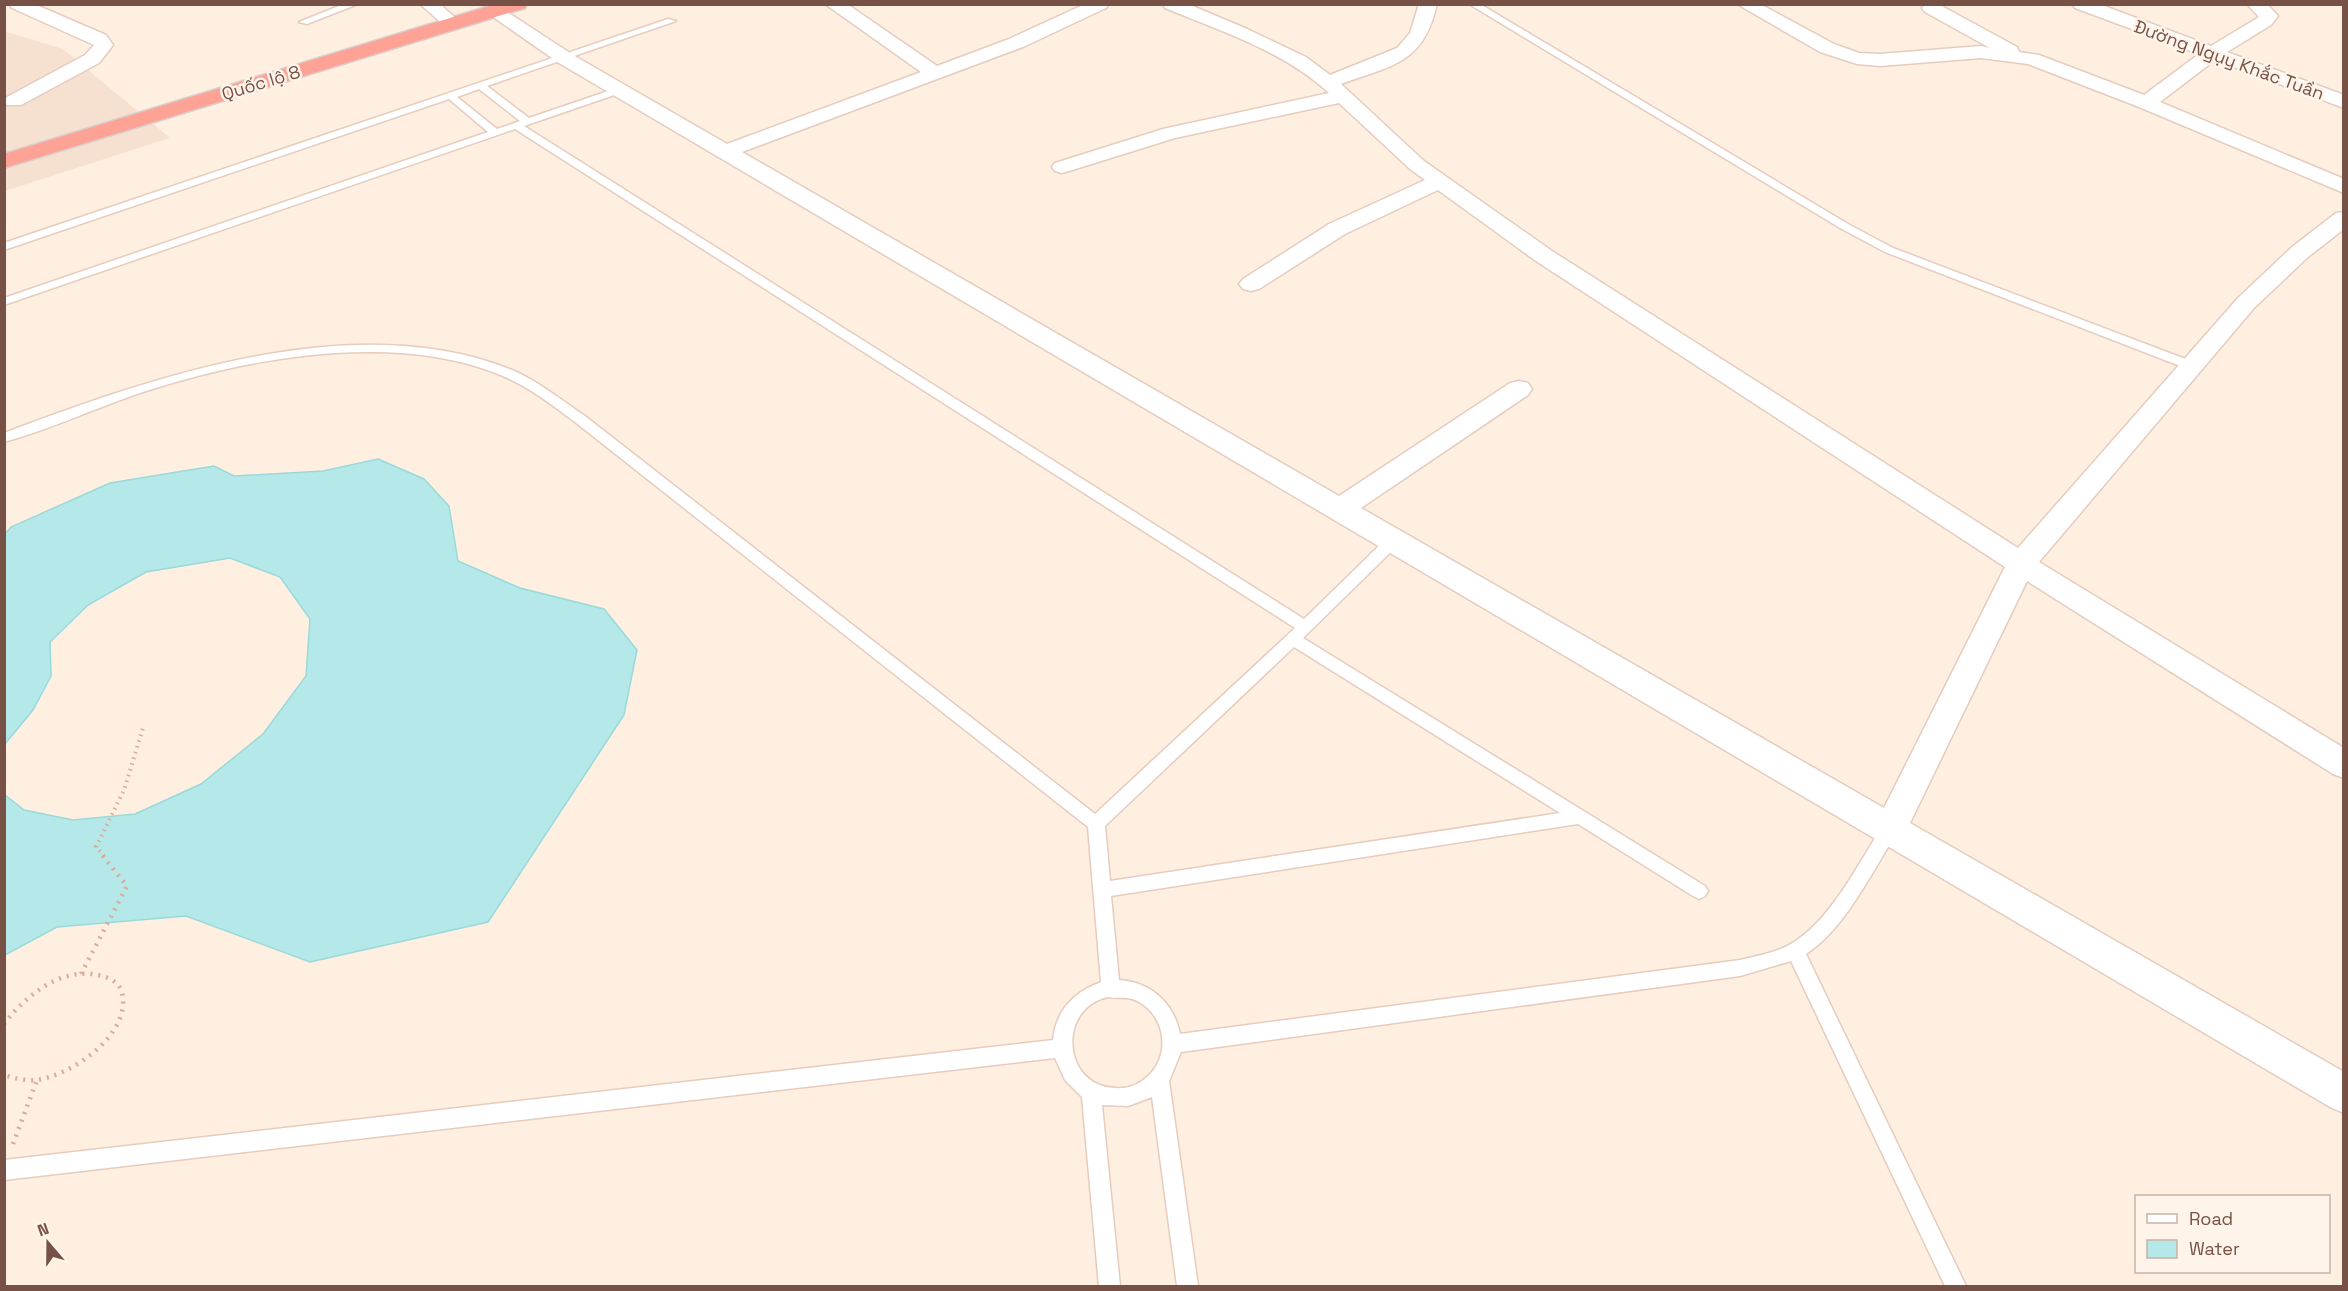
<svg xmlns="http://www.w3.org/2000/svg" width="2348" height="1291" viewBox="0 0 2348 1291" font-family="'Space Grotesk',sans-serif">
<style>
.residential{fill:#f6e0cf}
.water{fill:#b5e8e9;stroke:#9ad9db;stroke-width:1.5}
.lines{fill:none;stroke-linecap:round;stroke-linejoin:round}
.lane-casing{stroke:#e5ccbf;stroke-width:3}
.street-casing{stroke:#e5ccbf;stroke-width:3}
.highway-casing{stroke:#d9cecb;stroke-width:3}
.path-far1{stroke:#daab9a;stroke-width:4;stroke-dasharray:1.5 4.5;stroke-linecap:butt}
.path{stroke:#daab9a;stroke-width:4.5;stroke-dasharray:2 6;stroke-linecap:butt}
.lane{fill:#fff;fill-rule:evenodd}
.street{fill:#fff;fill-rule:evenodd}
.highway{fill:#fda294;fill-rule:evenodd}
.labels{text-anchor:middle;stroke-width:5;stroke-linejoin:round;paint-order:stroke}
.far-street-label{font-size:18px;fill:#775146;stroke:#fff4e9}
</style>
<rect width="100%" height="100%" fill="#feefe1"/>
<path class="residential" d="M4,31L63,49L170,138L5,191Z"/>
<path class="water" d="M378,459L424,479L449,506L458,561L520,588L604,609L637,650L624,715L488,922L310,962L186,916L57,927L5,955V795L24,810L73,820L135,814L201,784L263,734L306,676L310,619L280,577L230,558L146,572L88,605L50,642L51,676L33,710L5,744V534L11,527L110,483L214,466L234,476L323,471Z"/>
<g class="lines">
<g class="lane-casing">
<path id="lane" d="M344,4H358L307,24L299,22Z
M1469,4H1480L1848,224L1893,248L2196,363L2198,366L2192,370L2188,369L1885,252L1840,228Z
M668,19L676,21L487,86L529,118L617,88H623V92L524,126L1304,619L1388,537H1398L1400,541L1398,545L1303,638L1705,886L1708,891L1705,896L1699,899L1693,896L1578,824L1111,896L1119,980C1151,982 1174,1003 1180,1034L1740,960C1760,955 1781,952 1797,940C1834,915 1860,860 1884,824L1890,822L1896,824L1898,829L1896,834C1872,872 1844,930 1806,954L1966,1286H1945L1791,961L1740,976L1181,1052L1169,1081L1198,1286H1177L1152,1097L1128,1106L1102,1105L1120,1286H1099L1082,1097L1065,1080L1055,1058L4,1180V1160L1053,1040C1056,1010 1074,992 1101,982L1088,827L575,422C552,405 529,387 503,376C394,330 245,358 137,394C93,409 49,430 4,442V433C153,377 355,306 512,370C538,381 561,400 585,416L1095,814L1295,628L515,129L4,305V298L488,132L449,99L4,250V243ZM479,89L520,121L497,129L457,97ZM1294,647L1560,813L1110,881L1105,826ZM1108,997C1117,999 1125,996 1135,1000C1165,1013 1172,1054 1148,1076C1139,1085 1127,1089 1115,1088C1062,1086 1057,1008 1108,997Z"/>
</g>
<g class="street-casing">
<path id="street" d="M9,4H34L106,35L113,45L99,63L21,105H7L4,101L7,97L85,55L94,45L12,8Z
M420,4H440L462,24L459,28H447Z
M825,4H847L937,66L1009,39L1085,4H1109L1106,8L1023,47L742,152L1339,496L1510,383L1519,381L1528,383L1532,389L1528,395L1361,508L1884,808L2005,567L1536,261L1438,190L1345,234L1259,289L1251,291L1243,289L1239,284L1243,279L1329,224L1425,180L1410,169L1339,103L1175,138L1069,171L1062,173L1055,171L1052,167L1055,163L1163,129L1329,93C1284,51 1220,31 1165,8L1162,4H1188L1247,29L1306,57L1330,75L1397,48L1410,33L1419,4H1437C1423,65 1392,65 1341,84L1424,161L1552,251L2018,548L2238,298L2292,247L2336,213L2344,212V229L2308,257L2254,308L2039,562L2344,748V778L2333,774L2027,581L1910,823L2344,1072V1113L2330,1107L559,63L486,12L489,8H501L573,55L727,144L921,72Z
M1737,4H1760L1834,44L1859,53L1880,54L1981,46L1990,48L1925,12L1922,8L1925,4H1938L2017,47L2019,52L2039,55L2144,95L2199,54L2075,8L2072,4H2099L2211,46L2259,17L2247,4H2267L2278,16L2271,25L2227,52L2344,95V108L2215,60L2160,102L2344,179V193L2139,107L2028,64L1981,58L1880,66L1857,64L1820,52Z"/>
</g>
<g class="highway-casing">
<path id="highway" d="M496,4H527L525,8L4,168V154Z"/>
</g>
<path class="path-far1" d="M104,856L96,847L124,790L143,728"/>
<path class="path" d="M81,974L127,886L102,855
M4,1024C26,995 63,965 102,976C110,978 120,983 122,993C132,1034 71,1076 36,1080C25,1081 14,1078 4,1075
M13,1144L37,1080"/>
<use href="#lane" class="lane"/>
<use href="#street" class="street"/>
<use href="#highway" class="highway"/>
</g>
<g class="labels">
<g class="far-street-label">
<text transform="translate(2229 60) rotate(20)" y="6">Đường Ngụy Khắc Tuần</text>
<text transform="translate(261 83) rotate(-17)" y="6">Quốc lộ 8</text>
</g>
</g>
<rect width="2348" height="1291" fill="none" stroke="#775146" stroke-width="12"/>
<rect x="2135" y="1195" width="195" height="78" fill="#fff4e9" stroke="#c9b3a8" stroke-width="1.5"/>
<rect x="2147" y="1214" width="30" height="9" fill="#ffffff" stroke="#c9b3a8" stroke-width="1.5"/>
<text x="2189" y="1225" font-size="18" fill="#775146">Road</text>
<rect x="2147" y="1240" width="30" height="18" fill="#b5e8e9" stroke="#c9b3a8" stroke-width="1.5"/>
<text x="2189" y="1255" font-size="18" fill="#775146">Water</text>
<g transform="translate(48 1243) rotate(340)" stroke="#fff4e9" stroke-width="4.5" paint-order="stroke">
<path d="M0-4.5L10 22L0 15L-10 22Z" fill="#775146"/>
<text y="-9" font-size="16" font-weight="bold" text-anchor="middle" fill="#775146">N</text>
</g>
</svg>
